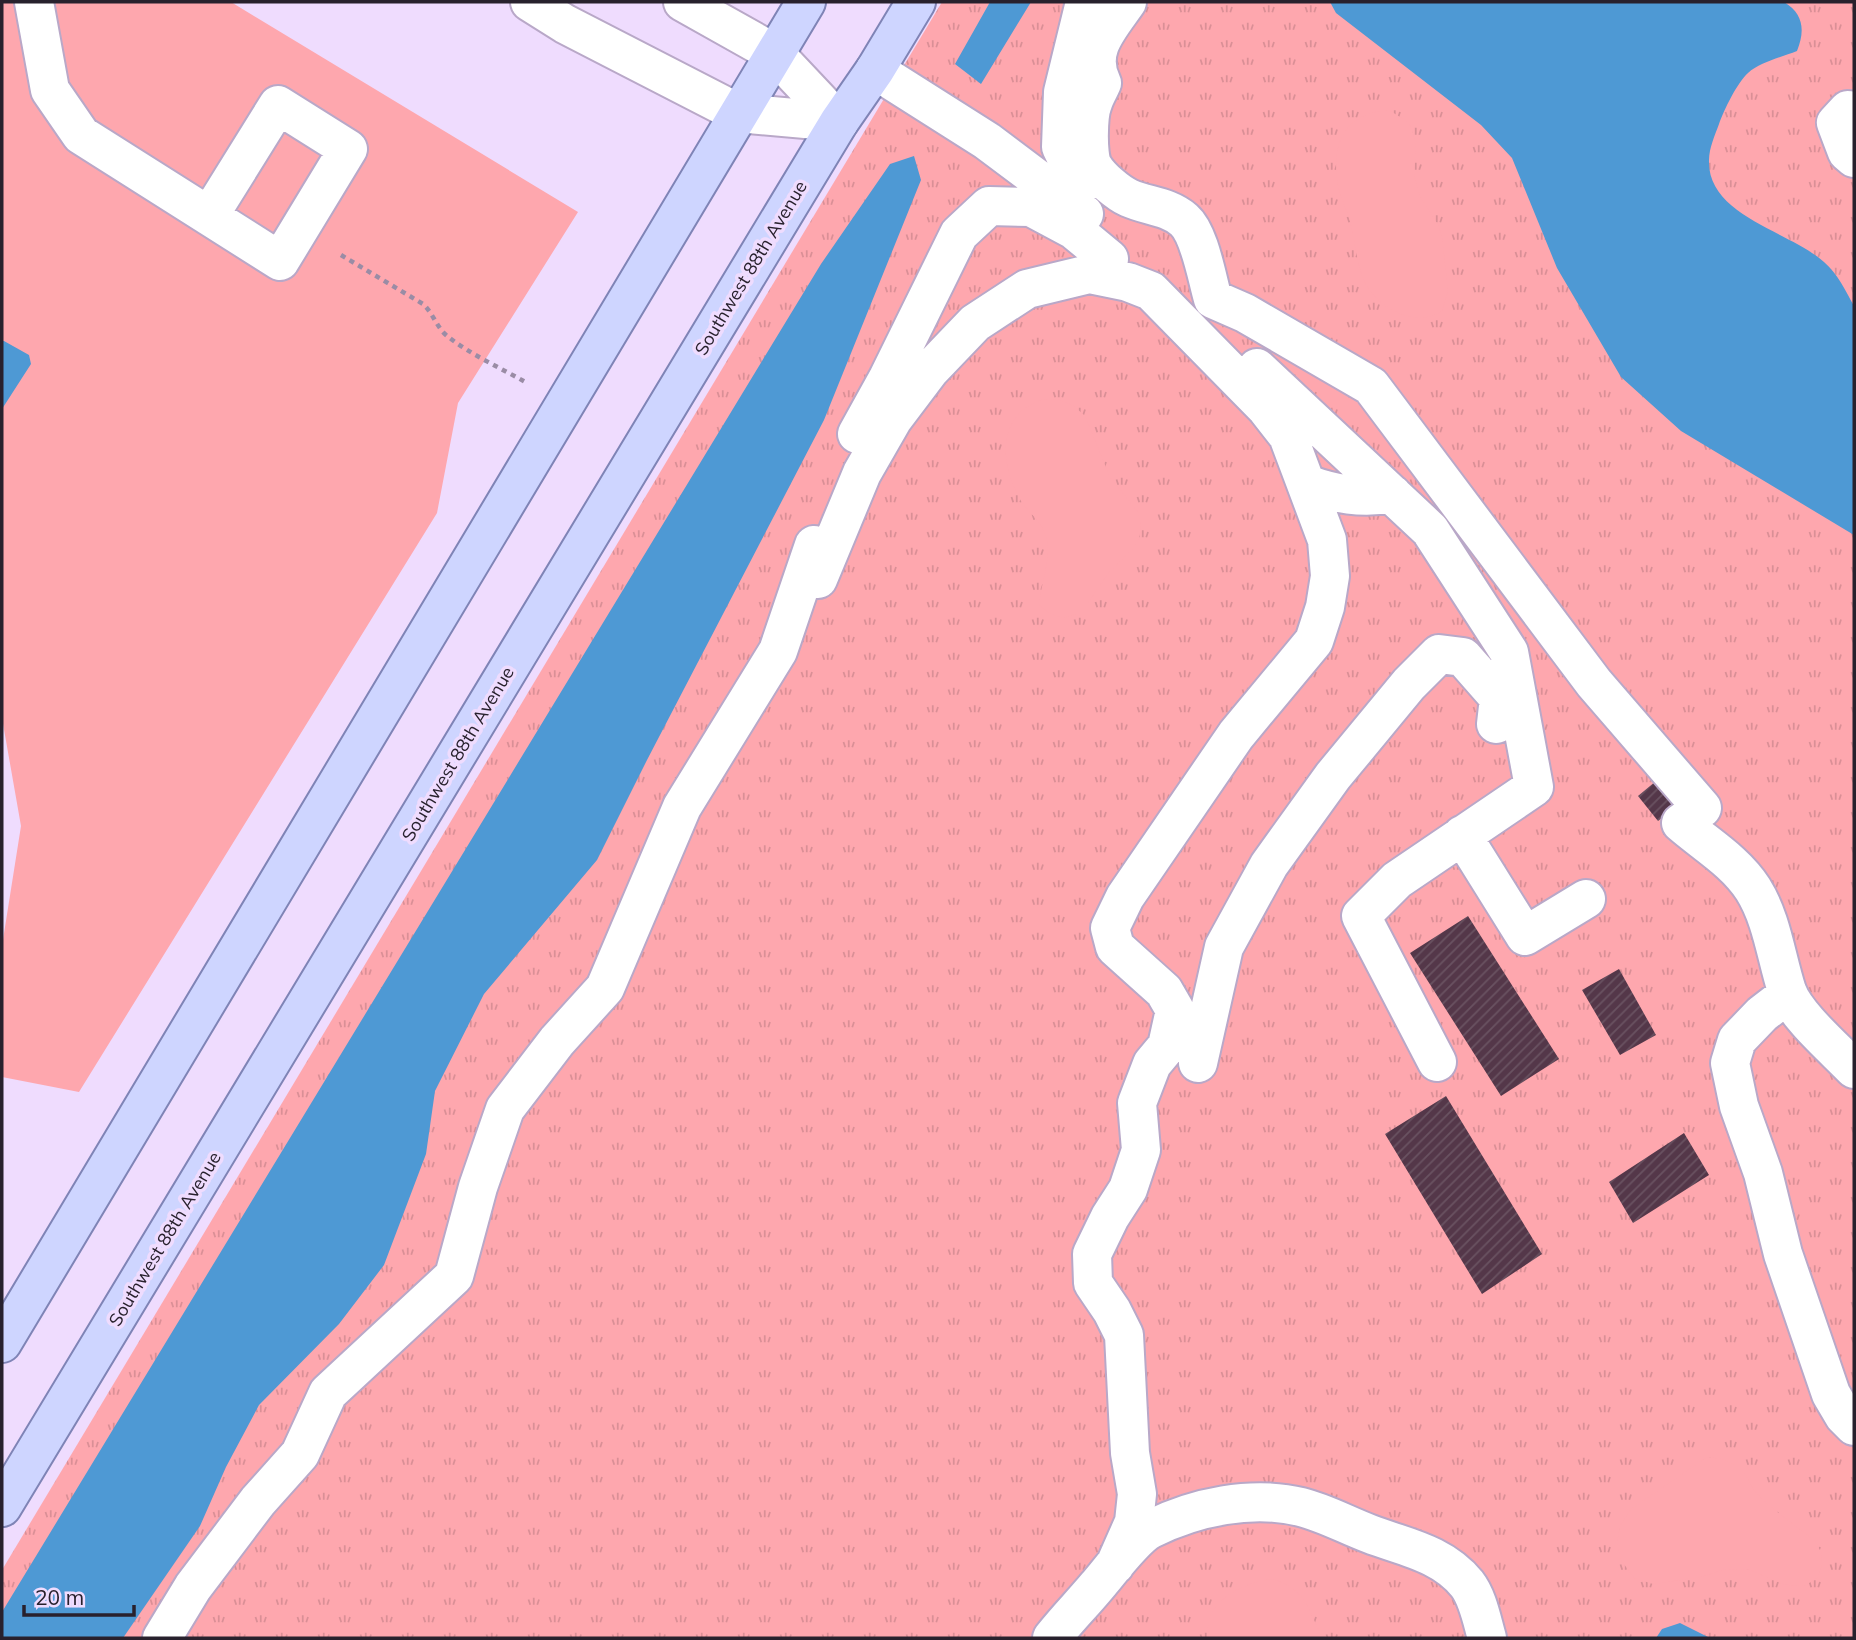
<svg xmlns="http://www.w3.org/2000/svg" width="1856" height="1640" viewBox="0 0 1856 1640" font-family="Mulish,sans-serif">
<style>
.grass{fill:url(#grass-tufts)}
.pitch{fill:#fea7ae}
.water{fill:#4e99d4}
.building{fill:url(#building-hatch)}
.lines{fill:none;stroke-linecap:round;stroke-linejoin:round}
.minor-casing{stroke:#b9a8c8;stroke-width:42}
.major-casing{stroke:#7f84b6;stroke-width:42}
.path{stroke:#9a8ca5;stroke-width:4.5;stroke-dasharray:5 5;stroke-linecap:butt}
.minor{stroke:#fff;stroke-width:38}
.major{stroke:#ced5ff;stroke-width:38}
.labels{text-anchor:middle;stroke-width:7;stroke-linejoin:round;paint-order:stroke}
.street-label{font-size:18px;fill:#28212d;stroke:#efdcfe}
</style>
<defs>
<pattern id="grass-tufts" width="24" height="20" patternUnits="userSpaceOnUse" patternTransform="scale(1.75)"><rect width="24" height="20" fill="#fea7ae"/><path d="M3 7l-1-3M5 7V3M7 7l1-3M15 17l-1-3M17 17v-4M19 17l1-3" fill="none" stroke="#da8f96"/></pattern>
<pattern id="building-hatch" width="6" height="6" patternUnits="userSpaceOnUse" patternTransform="scale(1.75)"><rect width="6" height="6" fill="#543749"/><path d="M-1 1l2-2M0 6l6-6M5 7l2-2" fill="none" stroke="#695261"/></pattern>
</defs>
<rect width="100%" height="100%" fill="#efdcfe"/>
<path class="grass" d="M942,2H1854V1638H2V1570Z"/>
<path class="pitch" d="M2,2H231L578,212L458,403L437,513L79,1092L2,1077V946L21,826L2,718Z
M1389,110L1408,122L1412,129L1416,146L1414,175L1420,196L1438,225L1442,236L1448,291L1442,311C1415,329 1374,307 1363,278C1356,260 1355,240 1350,221C1346,208 1339,194 1337,180C1332,140 1347,113 1389,110Z
M1044,399L1060,400L1074,406L1085,416L1110,477L1138,512L1141,528L1139,539L1133,549L1109,572L1088,603L1077,614L1063,618L1049,613L1039,605C1041,582 1052,559 1046,536C1041,521 1029,513 1021,501C999,463 996,414 1044,399Z
M1707,1457L1722,1459L1734,1465L1745,1474L1754,1490L1767,1504L1815,1541L1821,1552L1822,1566L1817,1578L1806,1585L1795,1586L1783,1584L1750,1570L1726,1569L1701,1577L1653,1584L1634,1578L1621,1560L1617,1543L1620,1526L1631,1509Z
M1273,1579C1308,1591 1307,1609 1323,1638H1209C1200,1602 1245,1582 1273,1579Z"/>
<path class="water" d="M990,2H1031L981,84L955,64Z
M1330,2H1784C1804,14 1805,31 1797,51C1782,57 1760,62 1748,73C1737,83 1724,110 1719,124C1715,135 1709,148 1709,160C1707,216 1790,231 1824,262C1838,274 1845,290 1854,306V535L1681,431L1621,377L1557,268L1512,158L1481,125L1336,13Z
M914,156L921,180L824,420L647,760L597,860L484,994L435,1091L426,1154L384,1265L339,1324L259,1405L226,1467L200,1526L123,1638H2V1612L821,264L890,164Z
M2,341H4L29,355L31,364L2,409Z
M1680,1623L1708,1637L1712,1638H1656L1662,1629Z"/>
<path class="building" d="M1656,781L1677,806L1658,821L1638,796Z
M1468,916L1559,1059L1501,1096L1410,953Z
M1619,969L1656,1035L1620,1055L1582,990Z
M1446,1096L1542,1254L1482,1294L1385,1134Z
M1684,1133L1709,1175L1633,1223L1609,1182Z"/>
<g class="lines">
<g class="minor-casing">
<path id="minor" d="M34,2L50,90L81,135L280,261L348,149L278,105L209,216
M530,2L565,24L738,113L839,122
M683,2L774,53L839,122
M1127,2C1109,28 1086,51 1102,83C1099,90 1095,96 1093,103C1088,115 1087,155 1093,166C1100,178 1118,193 1129,198C1147,206 1168,206 1184,220C1200,234 1207,279 1213,299L1245,313L1371,386L1594,683L1702,808L1681,823C1705,844 1735,861 1753,889C1772,919 1776,957 1787,991C1796,1016 1835,1049 1854,1069
M875,70L987,141L1084,214
M1854,111L1848,110L1836,123L1847,152L1854,158
M1080,186L1061,147L1063,92L1085,2
M1257,368L1430,530L1509,652L1534,787L1397,880L1361,916L1437,1062
M857,434L888,378L959,234L989,206L1031,207L1074,230L1109,259
M1307,484C1337,495 1360,498 1392,494
M818,579L862,473L893,419L930,370L975,323L1027,289L1089,274L1128,282L1151,291L1266,408L1288,436L1327,540L1330,576L1325,607L1314,641L1236,735L1125,897L1110,928L1115,947L1164,991L1175,1010L1167,1046L1152,1064L1137,1103L1141,1150L1128,1189L1110,1217L1092,1254L1093,1283L1112,1311L1124,1335L1130,1453L1137,1494L1134,1522L1115,1565
M1462,835L1525,936L1586,899
M1788,994L1762,1014L1737,1040L1730,1063L1739,1106L1763,1173L1783,1254L1831,1394L1844,1416L1854,1426
M1198,1063L1224,947L1269,865L1333,776L1409,684L1439,654L1463,657L1499,698L1496,724
M162,1638L193,1587L258,1501L300,1454L328,1393L454,1276L478,1187L505,1109L557,1041L605,988L682,807L778,651L814,545
M1052,1638C1066,1620 1082,1604 1097,1586C1110,1571 1135,1537 1151,1529C1195,1507 1252,1495 1301,1507C1325,1513 1346,1525 1370,1534C1404,1547 1442,1553 1467,1584C1478,1598 1482,1621 1487,1638"/>
</g>
<g class="major-casing">
<path id="major" d="M2,1343L806,2
M2,1507L839,122L875,70L916,2"/>
</g>
<path class="path" d="M341,255L423,304C433,313 436,326 446,335C469,354 501,368 527,383"/>
<use href="#minor" class="minor"/>
<use href="#major" class="major"/>
</g>
<g class="labels">
<g class="street-label">
<text transform="translate(751 268) rotate(-59)" y="6">Southwest 88th Avenue</text>
<text transform="translate(458 754) rotate(-59)" y="6">Southwest 88th Avenue</text>
<text transform="translate(165 1239) rotate(-59)" y="6">Southwest 88th Avenue</text>
</g>
</g>
<rect width="1856" height="1640" fill="none" stroke="#28212d" stroke-width="7"/>
<path d="M24 1605v10h110v-10" fill="none" stroke="#28212d" stroke-width="3.5"/>
<text x="35" y="1605" font-size="21" fill="#28212d" stroke="#efdcfe" stroke-width="5" paint-order="stroke">20 m</text>
</svg>
